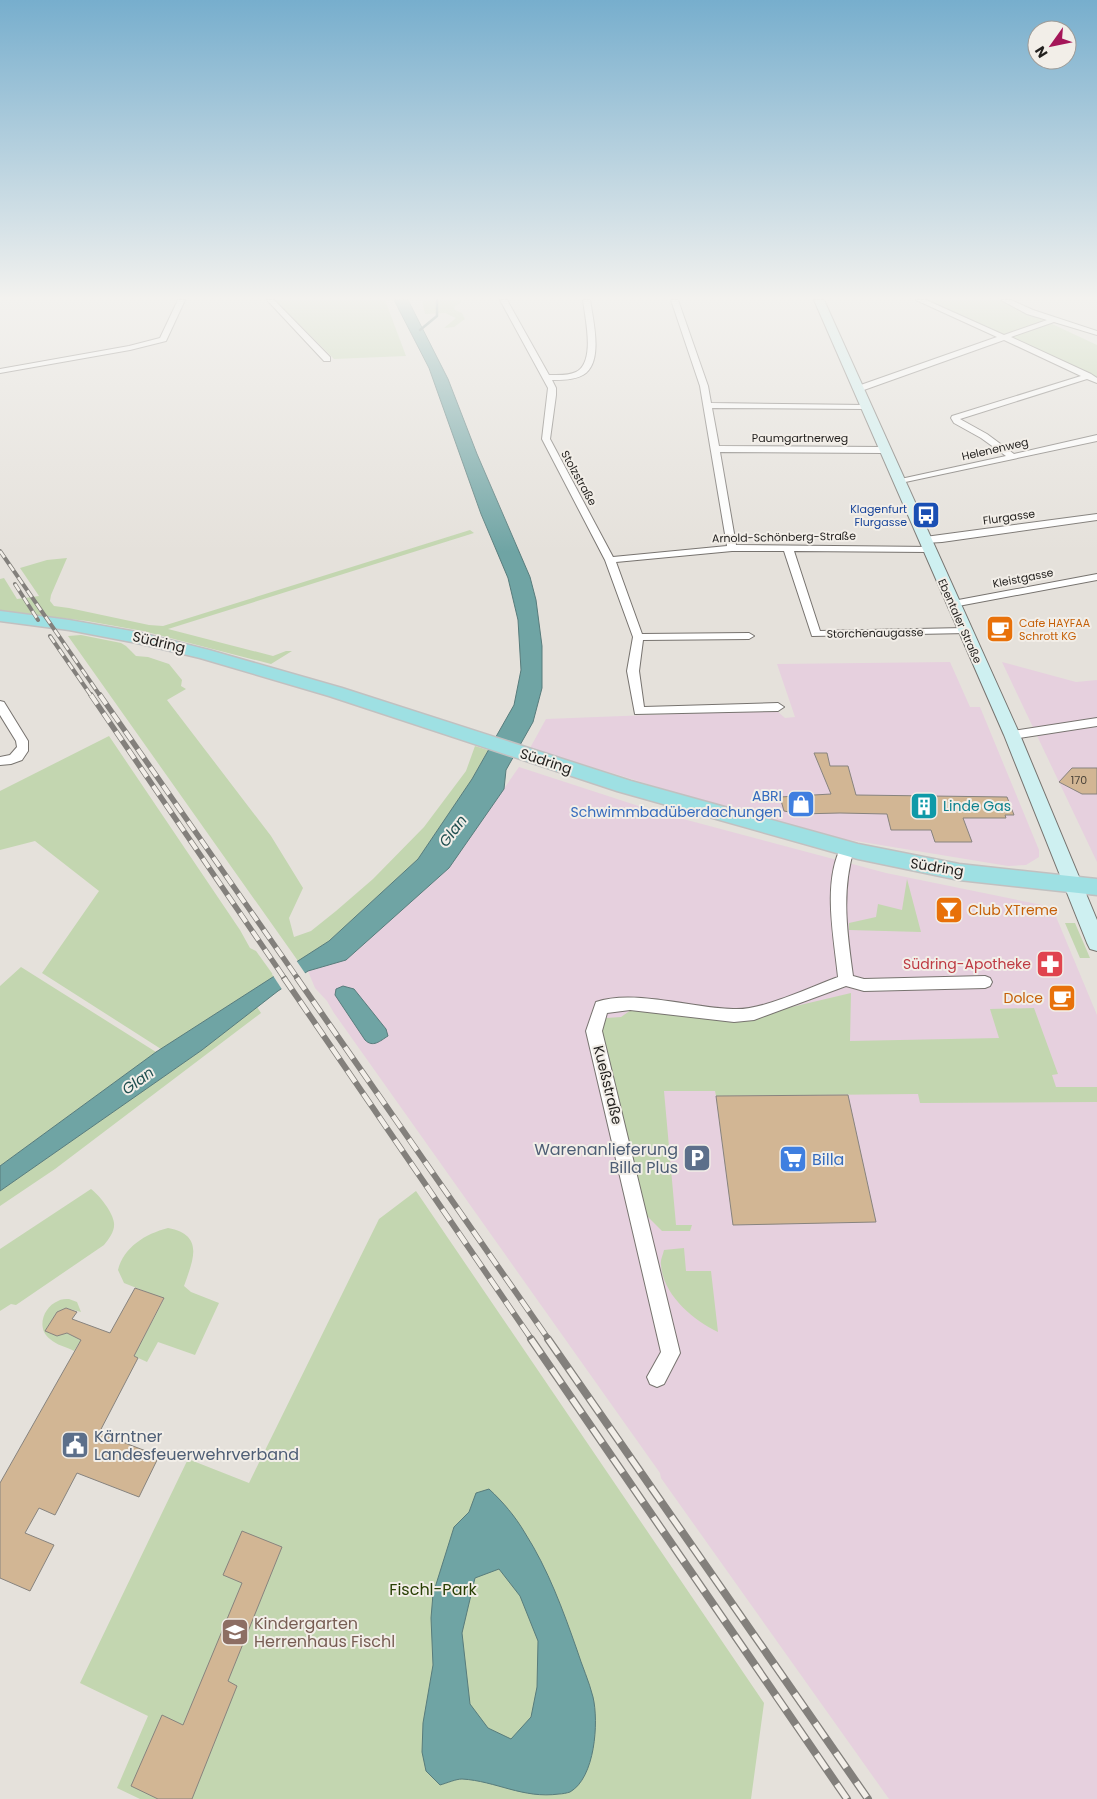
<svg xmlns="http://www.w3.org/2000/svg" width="1097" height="1799" viewBox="0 0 1097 1799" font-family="Poppins,sans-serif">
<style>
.industrial{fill:#e6d0de}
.green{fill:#c3d6b0}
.water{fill:#6fa4a4;stroke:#587c7c;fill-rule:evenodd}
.pier{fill:#e5e1db}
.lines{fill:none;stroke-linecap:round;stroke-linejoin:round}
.stream{stroke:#587c7c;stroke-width:2.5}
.building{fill:#d2b694;stroke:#87837e}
.street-casing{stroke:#77736f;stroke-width:2}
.secondary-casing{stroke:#77736f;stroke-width:2}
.primary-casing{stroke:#c1c0c0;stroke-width:3}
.street{fill:#fff;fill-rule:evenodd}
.secondary{fill:#cef0f1;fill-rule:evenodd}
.primary{fill:#9ee0e3;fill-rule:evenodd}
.rail-far3-casing{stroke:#83807c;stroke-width:4}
.rail-far2-casing{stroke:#83807c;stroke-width:5.5}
.rail-far1-casing{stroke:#83807c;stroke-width:6}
.rail-casing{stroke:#83807c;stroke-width:8}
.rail-far3{stroke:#f2eee8;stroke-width:2.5;stroke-dasharray:8;stroke-linecap:butt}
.rail-far2{stroke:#f2eee8;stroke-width:4;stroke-dasharray:11;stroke-linecap:butt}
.rail-far1{stroke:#f2eee8;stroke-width:4.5;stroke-dasharray:14;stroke-linecap:butt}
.rail{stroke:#f2eee8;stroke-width:5.5;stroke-dasharray:18;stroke-linecap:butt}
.labels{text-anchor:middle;stroke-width:4;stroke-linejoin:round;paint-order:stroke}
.far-street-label{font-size:11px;fill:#211f1d;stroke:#f2eee8}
.far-transit-label{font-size:11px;fill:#164399;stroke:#f2eee8;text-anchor:end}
.far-food-label{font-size:11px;fill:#c56008;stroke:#f2eee8;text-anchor:start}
.number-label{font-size:11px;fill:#4d453b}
.street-label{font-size:14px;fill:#211f1d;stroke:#f2eee8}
.shop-label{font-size:14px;fill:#366cbe;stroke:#f2eee8;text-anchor:end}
.culture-label{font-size:14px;fill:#0d838f;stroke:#f2eee8;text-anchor:start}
.food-label{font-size:14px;fill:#c56008;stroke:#f2eee8;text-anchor:start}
.health-label{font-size:14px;fill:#be3a42;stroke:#f2eee8;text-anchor:end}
.water-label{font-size:15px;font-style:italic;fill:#1f4f50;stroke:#f2eee8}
.near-service-label{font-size:16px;fill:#4e5e75;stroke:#f2eee8;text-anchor:end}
.near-shop-label{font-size:16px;fill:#366cbe;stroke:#f2eee8;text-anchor:start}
.near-park-label{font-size:16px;fill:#294004;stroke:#f2eee8}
.near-education-label{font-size:16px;fill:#785e54;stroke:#f2eee8;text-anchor:start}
</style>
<rect width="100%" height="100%" fill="#e5e1db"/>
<path class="industrial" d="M950,662L970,707H980L1039,850V857L1026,865L1008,866L844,839L700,800L530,748L546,719L776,710L785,718L795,717L777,664Z
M1002,662L1076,682L1097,680V862Z
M519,767L657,812L886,873L1052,907L1097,1015V1799H889L661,1478L660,1473L334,1013L327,1001L315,988L308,971L346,960L449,868Z"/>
<path class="green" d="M275,300H385L406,356L334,359Z
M422,300H461V302L454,307L455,310L462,313L465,319L454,327L444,328L456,318L445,313L425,314Z
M927,300H999L1045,321L1003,336Z
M1050,323L1097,345V378L1008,338Z
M470,530L474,533L168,629L273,656L286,651H292L271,664L143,631L87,621L0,611V579L4,578L17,599L39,596L20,568L47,560L67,558L51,595L50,601L54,606L69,608L149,625L163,626Z
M81,635L121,643L126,646L136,656L148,657L169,664L182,680L181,686L186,689L167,700L271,836L303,888L289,918L294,937L311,931L336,911L373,879L424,827L466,771L475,746L488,750L472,779L418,859L329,941L298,961L68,636Z
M109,736L240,930L250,948L256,951L274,976L161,1049L42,973L99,891L35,841L0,850V791Z
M907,879L921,932L849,930V923L876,917L878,904L902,910Z
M1065,923H1075L1090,958H1080Z
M21,967L156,1052L0,1166V986Z
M851,993L850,1041L999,1038L990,1009L1034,1008L1058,1074L1052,1075L1056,1087H1097V1102L920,1103L918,1094L716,1096L715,1091H664L676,1225H692L690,1231H662L646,1215L600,1031L606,1018L621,1017L631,1010L733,1021Z
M257,1007L261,1013L55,1169L0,1206V1191L202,1050Z
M91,1189C99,1195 113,1212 114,1223C115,1231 109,1239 104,1245L16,1305L11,1304L0,1311V1249Z
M416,1191L764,1703L751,1799H140L117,1788L148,1716L80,1683L188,1459L249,1483L379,1219Z
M168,1228C205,1235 193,1260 184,1286L191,1292L219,1303L195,1355L158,1342L147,1362L134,1356L164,1299L124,1283L118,1270C124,1247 145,1234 168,1228Z
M684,1248L686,1271H711L718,1332C693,1320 663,1295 661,1265C660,1260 663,1255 664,1250Z
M69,1299L77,1302L81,1312L66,1308L57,1312L45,1331L57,1336L67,1333L81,1340L74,1351C67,1347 56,1345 50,1339C36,1329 43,1307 58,1301C61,1299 66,1299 69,1299Z"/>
<path class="water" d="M394,300H408L448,379L477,454L530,577L536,600L542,646V688L533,722L506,770L504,789L449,868L346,960L308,971L278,991L202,1050L0,1191V1166L156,1052L329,941L418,859L472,779L514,705L521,670L518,620L508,578L481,514L429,368Z
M343,986L354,989L386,1029L388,1036C380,1041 373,1048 365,1040L335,995L336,989Z
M489,1489C503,1502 515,1516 525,1533C548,1569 563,1610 577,1650C582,1666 589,1681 593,1697C599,1722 595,1778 570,1792C567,1793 562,1794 559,1794C523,1799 496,1781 462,1779C456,1779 447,1783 440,1785L426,1771L422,1752L423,1723L433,1665L431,1618L433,1594L454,1527L469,1512L476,1493ZM499,1569L520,1596L538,1641L537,1687L531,1717L511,1739L488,1728L470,1704L462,1633L475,1578Z"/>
<path class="pier" d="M296,960L307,976L283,991L272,974Z"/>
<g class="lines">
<path class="stream" d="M420,330L437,316V300"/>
</g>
<path class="building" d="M814,753H827L830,766H848L856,795L1007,797L1014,815H1005L1006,818H963L972,842H935L931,830H891L887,814L840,813L799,814L784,811L780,797L831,794Z
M1072,768H1097V794H1082L1059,782Z
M848,1095L876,1222L733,1225L716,1096Z
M135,1288L164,1298L134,1356L138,1358L99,1433L159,1456L139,1497L77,1473L55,1515L39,1508L25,1533L54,1545L30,1591L0,1578V1483L81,1340L67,1333L57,1336L45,1331L57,1312L66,1308L77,1312L72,1319L110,1333Z
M242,1531L282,1547L228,1681L237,1686L192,1799H158L131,1786L162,1715L183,1725L242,1583L223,1575Z"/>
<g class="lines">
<g class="street-casing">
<path id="street" d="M178,300H185L166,341L130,350L0,373V369L129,346L160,338Z
M267,300H274L330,357V361H324Z
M500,300H507L549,375C558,375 568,376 576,372C596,362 585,318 583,300H590C593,320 604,363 583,375C574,380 562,380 552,380L556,388V395L550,439L613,557L727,546L700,386L671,300H678L708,386L711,403L866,405L870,407L866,409L712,408L719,446L884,447L888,450L884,453L720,452L736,545L932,547L934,549L929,552L794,551L820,631L964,628L968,629L969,631L968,633L812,636L784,551H732L616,562L642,634L749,633L754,636L749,639L643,640L639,671L644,707L778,703L784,707L778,711L635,714L627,671L633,637L605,560L542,439L548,388Z
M916,300H926L1004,335L1047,320L1027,314L1001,300H1011L1033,310L1097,331V335L1054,322L1011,337L1091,374L1097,378V383L1087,379L960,419L987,434L1014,454L1097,435V441L896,484V480L1006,456L981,438L954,423L951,418L952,416L1081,376L1004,340L861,391H855V387L997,337Z
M1097,514V520L942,542L925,543L920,540L925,537Z
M1097,574V580L953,607L948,604L953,601Z
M0,701L4,702L28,741V751L22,760L11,764L0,765V757L10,755L17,747L16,741L0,715Z
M1097,718V726L1012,739L1006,735L1012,731Z
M847,844L852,845L854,849C841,892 847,932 853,976L864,979L985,976L990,978L992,982L990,986L985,988L864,991L846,986L754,1020L734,1022L630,1010L607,1013L602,1031L680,1353L664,1384L657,1387L650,1384L647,1377L661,1352L586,1031L596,1002C633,989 692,1008 733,1009C762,1011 810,987 838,977C834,937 822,882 842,845Z"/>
</g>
<g class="secondary-casing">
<path id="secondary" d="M814,300H824L1020,735L1097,920V951L1090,949L1087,943L1004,735Z"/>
</g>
<g class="primary-casing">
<path id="primary" d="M0,611L69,620L137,632L209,650L342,688L631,781L858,844L959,864L1097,879V895L959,880L858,859L617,791L329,696L200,658L137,643L69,630L0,621Z"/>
</g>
<use href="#street" class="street"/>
<use href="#secondary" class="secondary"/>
<use href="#primary" class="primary"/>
<g class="rail-far3-casing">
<path id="rail-far3" d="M0,551L101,697
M15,584L38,620
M50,636L92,697"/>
</g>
<g class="rail-far2-casing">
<path id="rail-far2" d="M91,695L285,979
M100,695L298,979"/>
</g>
<g class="rail-far1-casing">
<path id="rail-far1" d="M284,978L532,1340
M297,978L549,1340"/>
</g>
<g class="rail-casing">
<path id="rail" d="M531,1339L847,1799
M548,1339L868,1799"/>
</g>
<use href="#rail-far3" class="rail-far3"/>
<use href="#rail-far2" class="rail-far2"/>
<use href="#rail-far1" class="rail-far1"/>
<use href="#rail" class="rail"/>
</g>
<linearGradient id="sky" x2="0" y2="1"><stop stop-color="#77aecd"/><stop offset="0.54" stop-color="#f3f2ef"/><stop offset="1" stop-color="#f3f2ef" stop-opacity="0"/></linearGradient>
<rect width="1097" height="552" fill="url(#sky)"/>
<defs>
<g id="bus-square" transform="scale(1.4375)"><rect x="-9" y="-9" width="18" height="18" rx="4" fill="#1a4fb4" stroke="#f2eee8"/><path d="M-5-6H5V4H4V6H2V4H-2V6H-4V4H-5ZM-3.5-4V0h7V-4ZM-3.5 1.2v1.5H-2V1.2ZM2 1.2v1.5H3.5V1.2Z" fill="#fff"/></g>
<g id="cafe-square" transform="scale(1.4375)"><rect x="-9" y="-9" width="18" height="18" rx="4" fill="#e8710a" stroke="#f2eee8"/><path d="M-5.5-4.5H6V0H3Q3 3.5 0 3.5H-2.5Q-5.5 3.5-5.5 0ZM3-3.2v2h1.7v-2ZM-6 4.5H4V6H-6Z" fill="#fff"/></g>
<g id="shop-square" transform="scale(1.4375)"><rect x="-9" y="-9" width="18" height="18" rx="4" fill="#3f7fe0" stroke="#f2eee8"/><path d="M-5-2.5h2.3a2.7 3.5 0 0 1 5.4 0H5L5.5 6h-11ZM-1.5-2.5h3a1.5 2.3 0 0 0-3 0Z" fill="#fff"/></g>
<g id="building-square" transform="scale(1.4375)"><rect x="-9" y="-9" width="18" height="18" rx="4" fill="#0f9aa8" stroke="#f2eee8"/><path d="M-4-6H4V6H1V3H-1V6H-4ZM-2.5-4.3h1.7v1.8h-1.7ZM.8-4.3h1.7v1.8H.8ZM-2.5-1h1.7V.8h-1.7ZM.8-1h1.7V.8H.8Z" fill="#fff"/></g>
<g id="bar-square" transform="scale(1.4375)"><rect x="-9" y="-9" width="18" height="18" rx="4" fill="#e8710a" stroke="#f2eee8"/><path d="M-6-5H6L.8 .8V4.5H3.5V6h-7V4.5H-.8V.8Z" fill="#fff"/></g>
<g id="pharmacy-square" transform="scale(1.4375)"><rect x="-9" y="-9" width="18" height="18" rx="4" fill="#e0444e" stroke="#f2eee8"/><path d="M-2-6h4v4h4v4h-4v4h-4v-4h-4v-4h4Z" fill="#fff"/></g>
<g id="parking-square" transform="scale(1.4375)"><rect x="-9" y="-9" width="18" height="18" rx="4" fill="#5c6f8a" stroke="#f2eee8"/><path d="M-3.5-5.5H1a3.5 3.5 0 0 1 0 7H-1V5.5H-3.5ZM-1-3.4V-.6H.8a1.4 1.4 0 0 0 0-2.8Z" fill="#fff"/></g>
<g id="supermarket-square" transform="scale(1.4375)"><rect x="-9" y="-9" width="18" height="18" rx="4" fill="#3f7fe0" stroke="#f2eee8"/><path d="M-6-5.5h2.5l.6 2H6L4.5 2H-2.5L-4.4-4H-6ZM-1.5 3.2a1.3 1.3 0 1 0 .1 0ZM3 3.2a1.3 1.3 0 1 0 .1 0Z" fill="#fff"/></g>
<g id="civic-square" transform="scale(1.4375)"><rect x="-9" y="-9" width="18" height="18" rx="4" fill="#5c6f8a" stroke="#f2eee8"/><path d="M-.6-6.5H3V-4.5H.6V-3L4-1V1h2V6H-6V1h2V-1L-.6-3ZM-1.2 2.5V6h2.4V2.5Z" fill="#fff"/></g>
<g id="school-square" transform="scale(1.4375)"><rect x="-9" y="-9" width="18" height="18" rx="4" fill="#8d6e63" stroke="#f2eee8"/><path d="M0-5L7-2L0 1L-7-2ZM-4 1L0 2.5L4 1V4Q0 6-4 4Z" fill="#fff"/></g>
</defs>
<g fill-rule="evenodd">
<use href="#bus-square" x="926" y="515"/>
<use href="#cafe-square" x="1000" y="629"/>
<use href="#shop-square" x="801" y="804"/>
<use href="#building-square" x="924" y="806"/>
<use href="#bar-square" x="949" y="910"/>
<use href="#pharmacy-square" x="1050" y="964"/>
<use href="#cafe-square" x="1062" y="998"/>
<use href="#parking-square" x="697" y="1158"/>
<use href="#supermarket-square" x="793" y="1159"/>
<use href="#civic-square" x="75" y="1445"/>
<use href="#school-square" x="235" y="1632"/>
</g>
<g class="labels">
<g class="far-street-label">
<text x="800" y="442">Paumgartnerweg</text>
<text transform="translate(995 449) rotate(-13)" y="4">Helenenweg</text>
<text transform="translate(579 478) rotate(61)" y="4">Stolzstraße</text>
<text transform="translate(1009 517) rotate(-8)" y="4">Flurgasse</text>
<text transform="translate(784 537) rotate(-1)" y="4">Arnold-Schönberg-Straße</text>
<text transform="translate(1023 578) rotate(-11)" y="4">Kleistgasse</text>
<text transform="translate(960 621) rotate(66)" y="4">Ebentaler Straße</text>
<text transform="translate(875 633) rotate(-1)" y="4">Storchenaugasse</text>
</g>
<g class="far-transit-label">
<text x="907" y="513">Klagenfurt<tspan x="907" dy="13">Flurgasse</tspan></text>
</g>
<g class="far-food-label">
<text x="1019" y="627">Cafe HAYFAA<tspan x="1019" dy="13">Schrott KG</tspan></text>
</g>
<g class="number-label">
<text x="1079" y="784">170</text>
</g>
<g class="street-label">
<text transform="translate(159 642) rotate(13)" y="5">Südring</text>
<text transform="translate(546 761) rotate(18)" y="5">Südring</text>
<text transform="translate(937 867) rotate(9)" y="5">Südring</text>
<text transform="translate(608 1085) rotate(76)" y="5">Kueßstraße</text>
</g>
<g class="shop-label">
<text x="782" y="801">ABRI<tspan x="782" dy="16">Schwimmbadüberdachungen</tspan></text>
</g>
<g class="culture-label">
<text x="943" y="811">Linde Gas</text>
</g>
<g class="food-label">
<text x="968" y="915">Club XTreme</text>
<text x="1043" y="1003" text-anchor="end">Dolce</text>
</g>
<g class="health-label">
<text x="1031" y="969">Südring-Apotheke</text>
</g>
<g class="water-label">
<text transform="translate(453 831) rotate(-52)" y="5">Glan</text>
<text transform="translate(138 1081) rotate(-36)" y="5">Glan</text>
</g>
<g class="near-service-label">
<text x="678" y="1155">Warenanlieferung<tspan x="678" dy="18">Billa Plus</tspan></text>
<text x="94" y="1442" text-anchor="start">Kärntner<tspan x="94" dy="18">Landesfeuerwehrverband</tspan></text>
</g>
<g class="near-shop-label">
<text x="812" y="1165">Billa</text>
</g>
<g class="near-park-label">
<text x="433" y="1595">Fischl-Park</text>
</g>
<g class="near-education-label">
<text x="254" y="1629">Kindergarten<tspan x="254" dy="18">Herrenhaus Fischl</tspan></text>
</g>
</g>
<g transform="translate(1052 45) rotate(237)"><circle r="24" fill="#f2eee8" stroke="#9e9b97"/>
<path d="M0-4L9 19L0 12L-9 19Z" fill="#a51659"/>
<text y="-8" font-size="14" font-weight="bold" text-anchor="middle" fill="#211f1d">N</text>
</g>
</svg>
